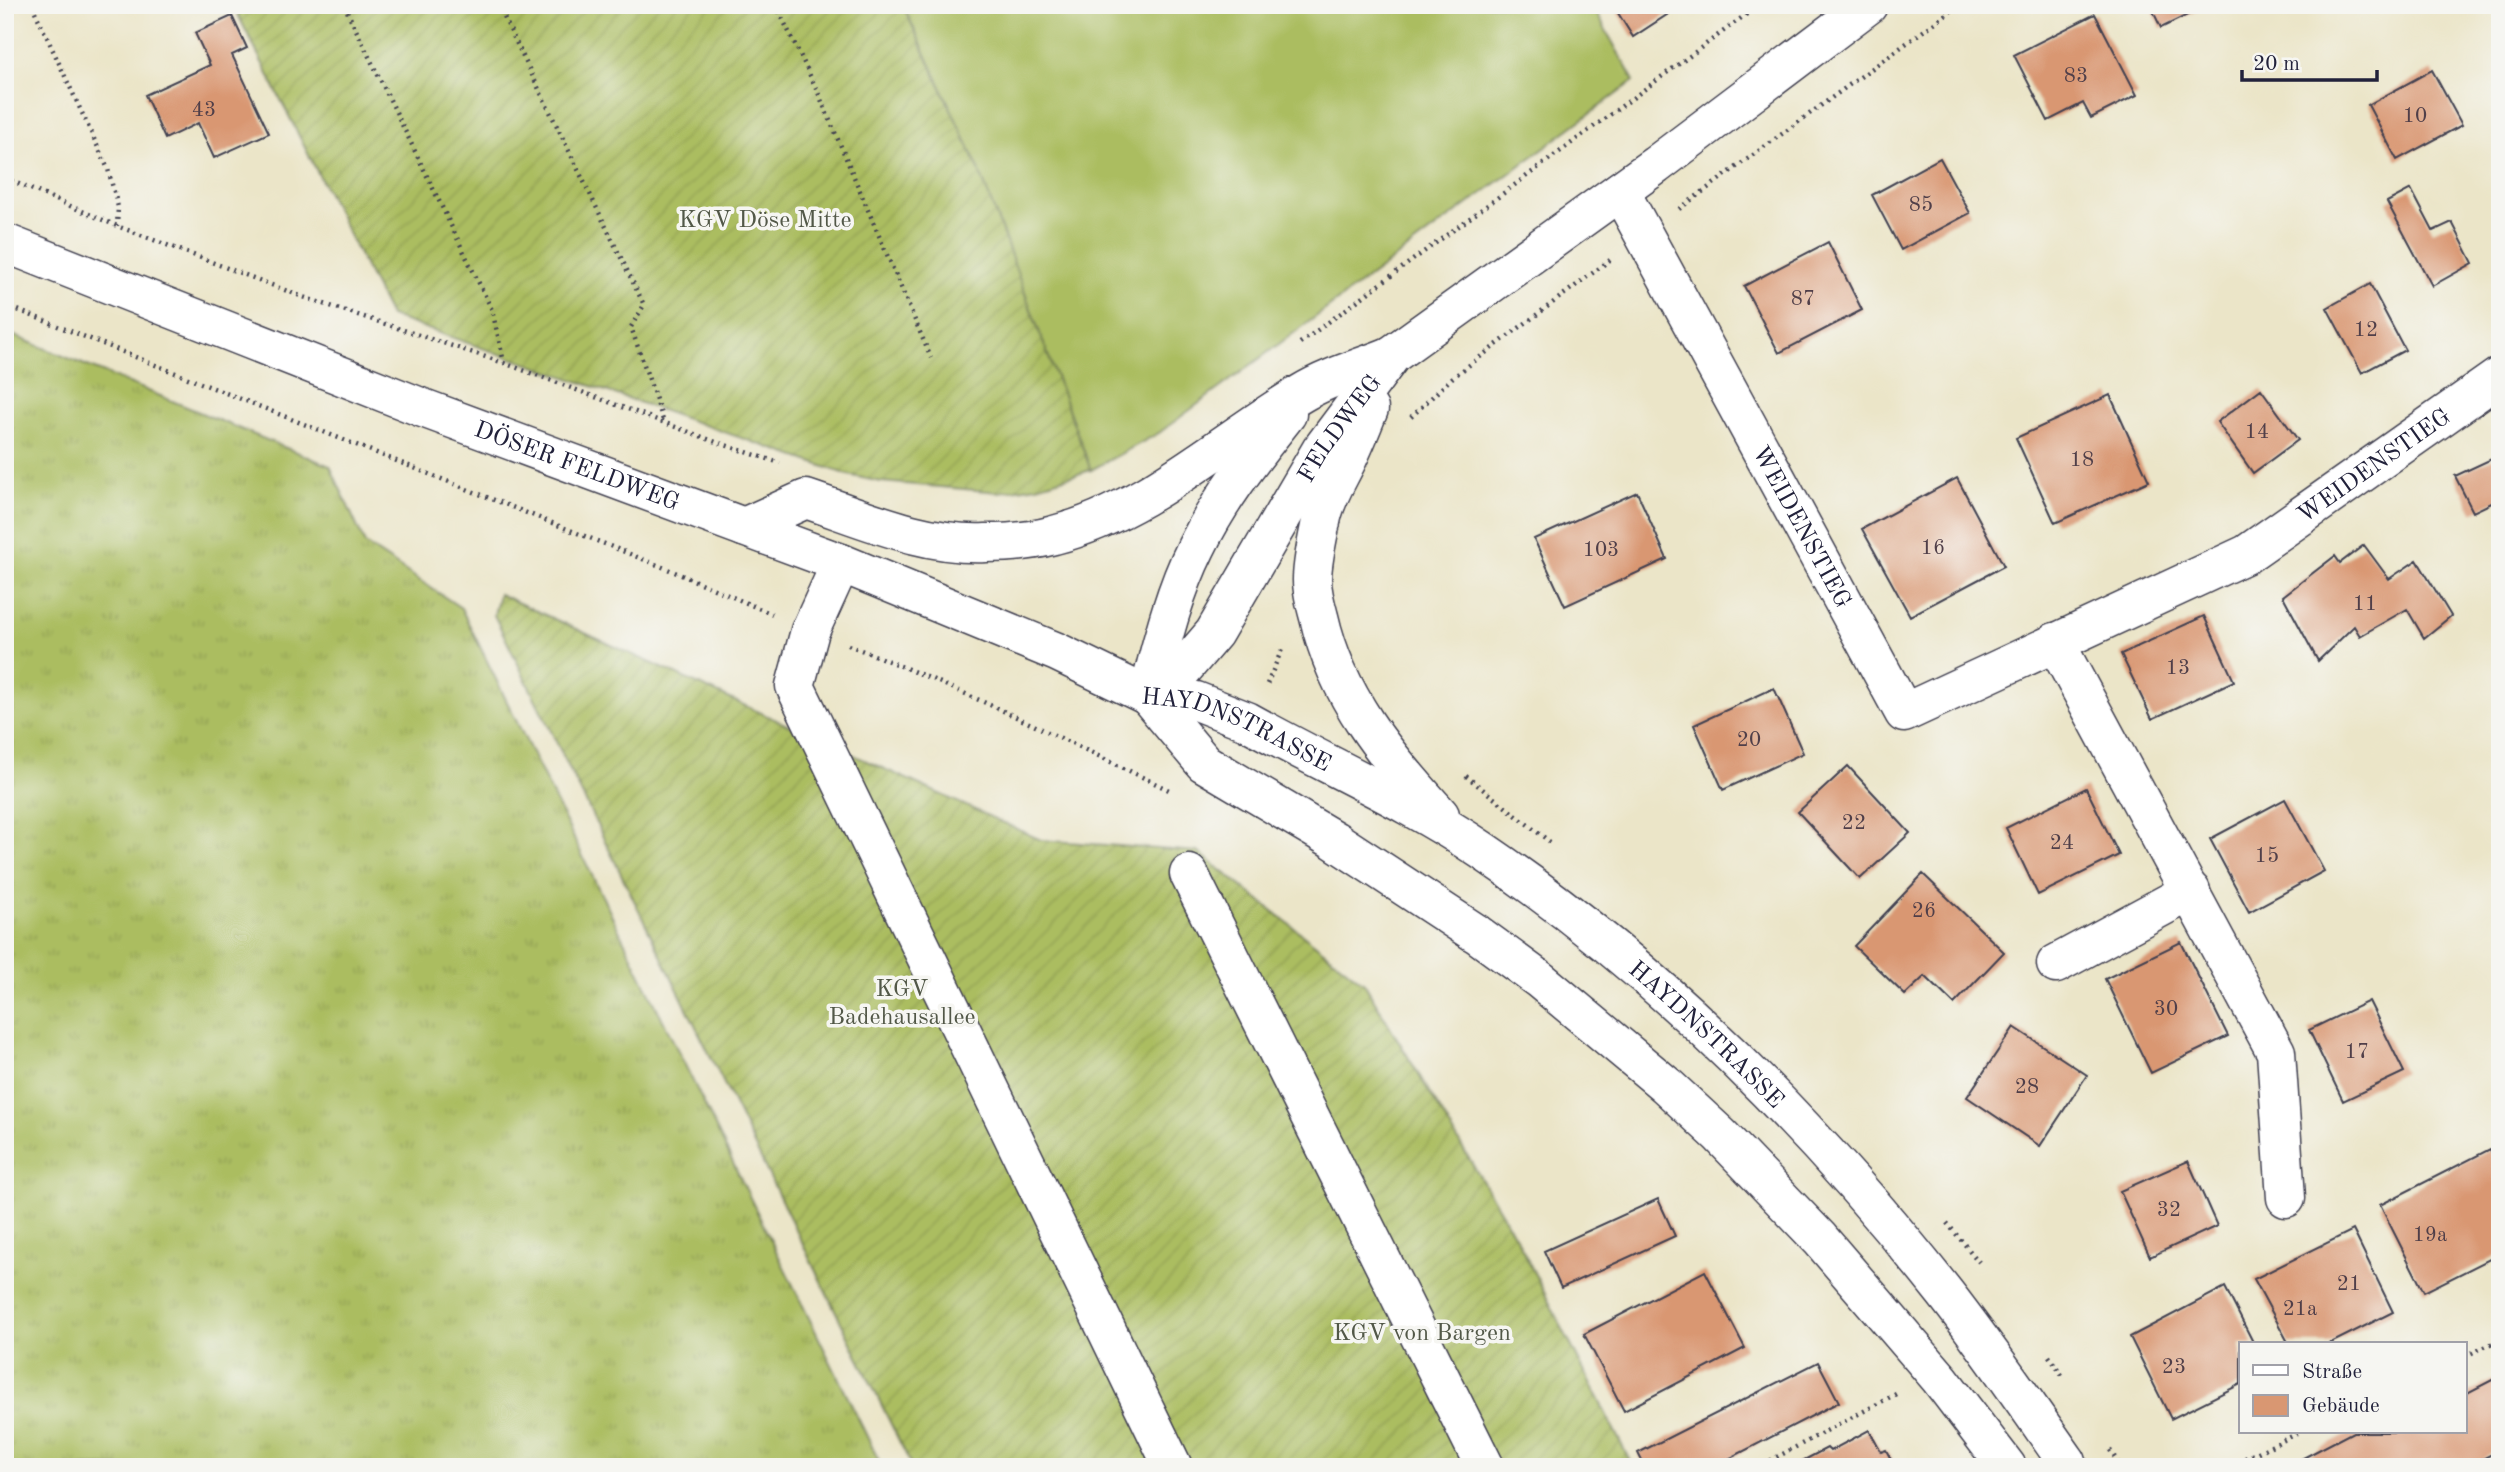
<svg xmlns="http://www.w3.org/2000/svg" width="2505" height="1472" viewBox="0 0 2505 1472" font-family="'Old Standard TT',serif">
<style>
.grass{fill:url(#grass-tufts);stroke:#66704e;stroke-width:2}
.garden{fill:url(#garden-furrows);stroke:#66704e;stroke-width:2}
.pitch{fill:#abbd60;stroke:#66704e;stroke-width:2}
.building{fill:#d99772}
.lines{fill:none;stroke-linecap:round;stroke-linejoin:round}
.minor-casing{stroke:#403f50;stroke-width:41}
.path{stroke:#403f50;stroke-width:4.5;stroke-dasharray:2 5;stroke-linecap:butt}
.minor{stroke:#fff;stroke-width:38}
.labels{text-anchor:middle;stroke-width:7;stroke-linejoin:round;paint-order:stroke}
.number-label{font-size:21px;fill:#503f49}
.park-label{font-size:24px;fill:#525848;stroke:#f6f6f2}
.street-label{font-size:24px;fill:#22223b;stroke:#f6f6f2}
</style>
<defs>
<pattern id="grass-tufts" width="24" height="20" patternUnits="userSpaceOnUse" patternTransform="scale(1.75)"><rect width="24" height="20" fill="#abbd60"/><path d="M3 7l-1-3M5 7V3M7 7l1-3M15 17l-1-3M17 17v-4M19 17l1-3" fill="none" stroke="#93a254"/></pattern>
<pattern id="garden-furrows" width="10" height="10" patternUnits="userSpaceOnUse" patternTransform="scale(1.75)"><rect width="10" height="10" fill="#abbd60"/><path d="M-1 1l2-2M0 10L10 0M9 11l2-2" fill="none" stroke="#93a254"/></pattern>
</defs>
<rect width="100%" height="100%" fill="#f6f6f2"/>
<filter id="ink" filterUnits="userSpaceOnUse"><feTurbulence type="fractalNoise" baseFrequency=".0143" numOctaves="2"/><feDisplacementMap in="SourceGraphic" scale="14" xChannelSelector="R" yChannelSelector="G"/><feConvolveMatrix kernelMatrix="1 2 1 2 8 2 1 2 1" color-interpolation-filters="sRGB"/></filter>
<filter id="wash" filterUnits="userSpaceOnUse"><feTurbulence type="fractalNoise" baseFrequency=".00686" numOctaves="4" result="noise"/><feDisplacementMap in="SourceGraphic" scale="28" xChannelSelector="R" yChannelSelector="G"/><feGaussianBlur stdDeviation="1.57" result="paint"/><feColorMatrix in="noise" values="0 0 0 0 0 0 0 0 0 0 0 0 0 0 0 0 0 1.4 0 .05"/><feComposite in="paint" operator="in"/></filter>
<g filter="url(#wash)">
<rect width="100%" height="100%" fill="#ebe5c8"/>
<path class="grass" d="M5,332L330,466L365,544L461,608L882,1467H5Z"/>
<path class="garden" d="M233,5H903L978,167L1091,470L1037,486L999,492L881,482L848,475L390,316Z
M499,594L1041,840L1198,852L1364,983L1517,1239L1633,1467H912L494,615Z"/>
<path class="pitch" d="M903,5H1592L1634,81L1159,433L1091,470L978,167Z"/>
<g id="blocks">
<path class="building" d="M1613,5H1682L1633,37Z
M2150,5H2208L2161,28Z
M2095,14L2137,95L2091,118L2083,103L2048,121L2014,55Z
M232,16L247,48L232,55L269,133L214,158L198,123L165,139L145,95L210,65L195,33Z
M2432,70L2462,125L2397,160L2368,105Z
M1940,158L1970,213L1901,250L1872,195Z
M2411,189L2433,231L2452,222L2473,263L2432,286L2387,202Z
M1828,242L1862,310L1779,353L1744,286Z
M2370,284L2405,350L2362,373L2327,308Z
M2261,389L2298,440L2253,473L2217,422Z
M2110,395L2149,481L2055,523L2016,438Z
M2500,455V499L2473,512L2455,476Z
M1957,478L2004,566L1910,616L1862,529Z
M1637,492L1667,559L1565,606L1534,539Z
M2364,545L2389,579L2417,560L2451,616L2424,638L2407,609L2360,636L2354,626L2318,661L2283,596L2335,556L2340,563Z
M2204,616L2234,681L2152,719L2121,654Z
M1774,688L1803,753L1723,790L1694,725Z
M1848,766L1910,833L1860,879L1798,812Z
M2086,788L2119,855L2038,895L2006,828Z
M2285,799L2324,871L2249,912L2210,839Z
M1923,874L2004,952L1954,1004L1925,976L1905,995L1854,946Z
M2181,942L2228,1036L2151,1073L2105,979Z
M2369,1001L2404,1072L2343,1101L2309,1030Z
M2014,1027L2087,1075L2040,1146L1967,1097Z
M2490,1149L2500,1168V1254L2424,1292L2380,1205Z
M2188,1161L2217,1226L2150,1257L2120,1191Z
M1658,1199L1675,1236L1561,1288L1544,1251Z
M2353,1230L2393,1312L2329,1344H2289L2254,1279Z
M1705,1271L1745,1348L1624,1411L1584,1334Z
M2225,1287L2254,1344H2241V1384L2171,1419L2130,1337Z
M1818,1362L1839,1402L1713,1467H1645L1638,1453Z
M2500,1376V1450L2467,1467H2286L2353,1432H2465V1394Z
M1869,1430L1881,1452L1886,1450L1895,1467H1791L1827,1448L1830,1451Z"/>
</g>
</g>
<g filter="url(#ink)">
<use href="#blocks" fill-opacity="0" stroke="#403f50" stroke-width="2"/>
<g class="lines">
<g class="minor-casing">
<g id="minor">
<path id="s1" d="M1620,191L1904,713L2247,554L2500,376"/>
<path id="s2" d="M5,243L423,408L841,563L1057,652L1148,696L1196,701L1247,721C1324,764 1411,802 1483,851C1660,971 1813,1126 1945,1293C1988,1348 2027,1405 2067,1462L2068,1467"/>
<path d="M1369,409C1363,424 1357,439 1350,454C1341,475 1327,494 1322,517C1318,535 1312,562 1312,580C1312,592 1316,606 1319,617C1337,697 1386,756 1440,815"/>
<path d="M744,527L806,499C863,518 925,546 986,543C1007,543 1033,541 1054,535C1147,511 1221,441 1302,393C1328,377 1361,368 1390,356"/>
<path d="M841,563L810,631L795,686L1173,1467"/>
<path d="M2055,642L2276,1052L2286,1198"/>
<path d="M1148,696L1204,763L1334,840L1477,934L1540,980L1666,1085L1720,1135L1820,1239L1940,1379L2007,1467"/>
<path id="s3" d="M1148,696L1184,668L1214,633L1321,450L1392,355L1656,165L1868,5"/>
<path d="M1148,696C1161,646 1173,594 1196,548C1220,498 1253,457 1287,414"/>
<path d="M1189,874L1485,1467"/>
<path d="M2056,964L2191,891"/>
</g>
</g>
<path class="path" d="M32,5L108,169L118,207L117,226
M344,5L492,310L504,362
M498,5L644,305L631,327L664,423
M776,5L817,90L931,358
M5,178L117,226L303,297L504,363L716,442L780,463
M1679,209L1959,5
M5,305L670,570L772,614
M1300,343L1759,5
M1411,417L1452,378L1610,260
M848,645C958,687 1063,739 1169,790
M1267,684L1283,647
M1466,776L1550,842
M1947,1223L1979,1262
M2049,1356L2064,1378
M2465,1356L2500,1340
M2110,1450L2121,1467
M1758,1467L1898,1393
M2226,1467L2301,1432"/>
<use href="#minor" class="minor"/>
</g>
</g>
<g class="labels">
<g class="number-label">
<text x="2076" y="82">83</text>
<text x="204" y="116">43</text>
<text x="2415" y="122">10</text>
<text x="1921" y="211">85</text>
<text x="1803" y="305">87</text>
<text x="2366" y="336">12</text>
<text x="2257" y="438">14</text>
<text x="2082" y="466">18</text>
<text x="1933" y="554">16</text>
<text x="1601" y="556">103</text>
<text x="2365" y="610">11</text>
<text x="2178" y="674">13</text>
<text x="1749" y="746">20</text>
<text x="1854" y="829">22</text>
<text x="2062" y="849">24</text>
<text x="2267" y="862">15</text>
<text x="1924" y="917">26</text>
<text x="2166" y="1015">30</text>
<text x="2357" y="1058">17</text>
<text x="2027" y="1093">28</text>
<text x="2169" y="1216">32</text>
<text x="2430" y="1241">19a</text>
<text x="2349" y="1290">21</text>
<text x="2300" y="1315">21a</text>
<text x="2174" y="1373">23</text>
</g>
<g class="park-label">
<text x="765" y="227">KGV Döse Mitte</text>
<text x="902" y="996">KGV<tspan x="902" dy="28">Badehausallee</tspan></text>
<text x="1422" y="1340">KGV von Bargen</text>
</g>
<g class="street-label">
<text dy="8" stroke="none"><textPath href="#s3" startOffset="332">FELDWEG</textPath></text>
<text dy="8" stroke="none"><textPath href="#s2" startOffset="614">DÖSER FELDWEG</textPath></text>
<text dy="8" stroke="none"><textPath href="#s1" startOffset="1127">WEIDENSTIEG</textPath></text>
<text dy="8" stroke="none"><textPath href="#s1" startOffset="382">WEIDENSTIEG</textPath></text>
<text dy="8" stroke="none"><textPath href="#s2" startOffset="1325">HAYDNSTRASSE</textPath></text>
<text dy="8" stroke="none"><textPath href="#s2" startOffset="1892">HAYDNSTRASSE</textPath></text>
</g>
</g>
<rect width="2505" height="1472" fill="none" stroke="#f6f6f2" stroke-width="28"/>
<rect x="2239" y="1342" width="228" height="91" fill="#f6f6f2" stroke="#a1a1a9" stroke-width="2"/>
<rect x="2253" y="1365" width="35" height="10" fill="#ffffff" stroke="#a1a1a9" stroke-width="2"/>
<text x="2302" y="1378" font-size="21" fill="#22223b">Straße</text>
<rect x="2253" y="1395" width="35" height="21" fill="#d99772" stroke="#a1a1a9" stroke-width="2"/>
<text x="2302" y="1412" font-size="21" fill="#22223b">Gebäude</text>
<path d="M2242 70v10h135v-10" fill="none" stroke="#22223b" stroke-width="3.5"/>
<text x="2253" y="70" font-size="21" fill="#22223b" stroke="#f6f6f2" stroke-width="5" paint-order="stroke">20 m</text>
</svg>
